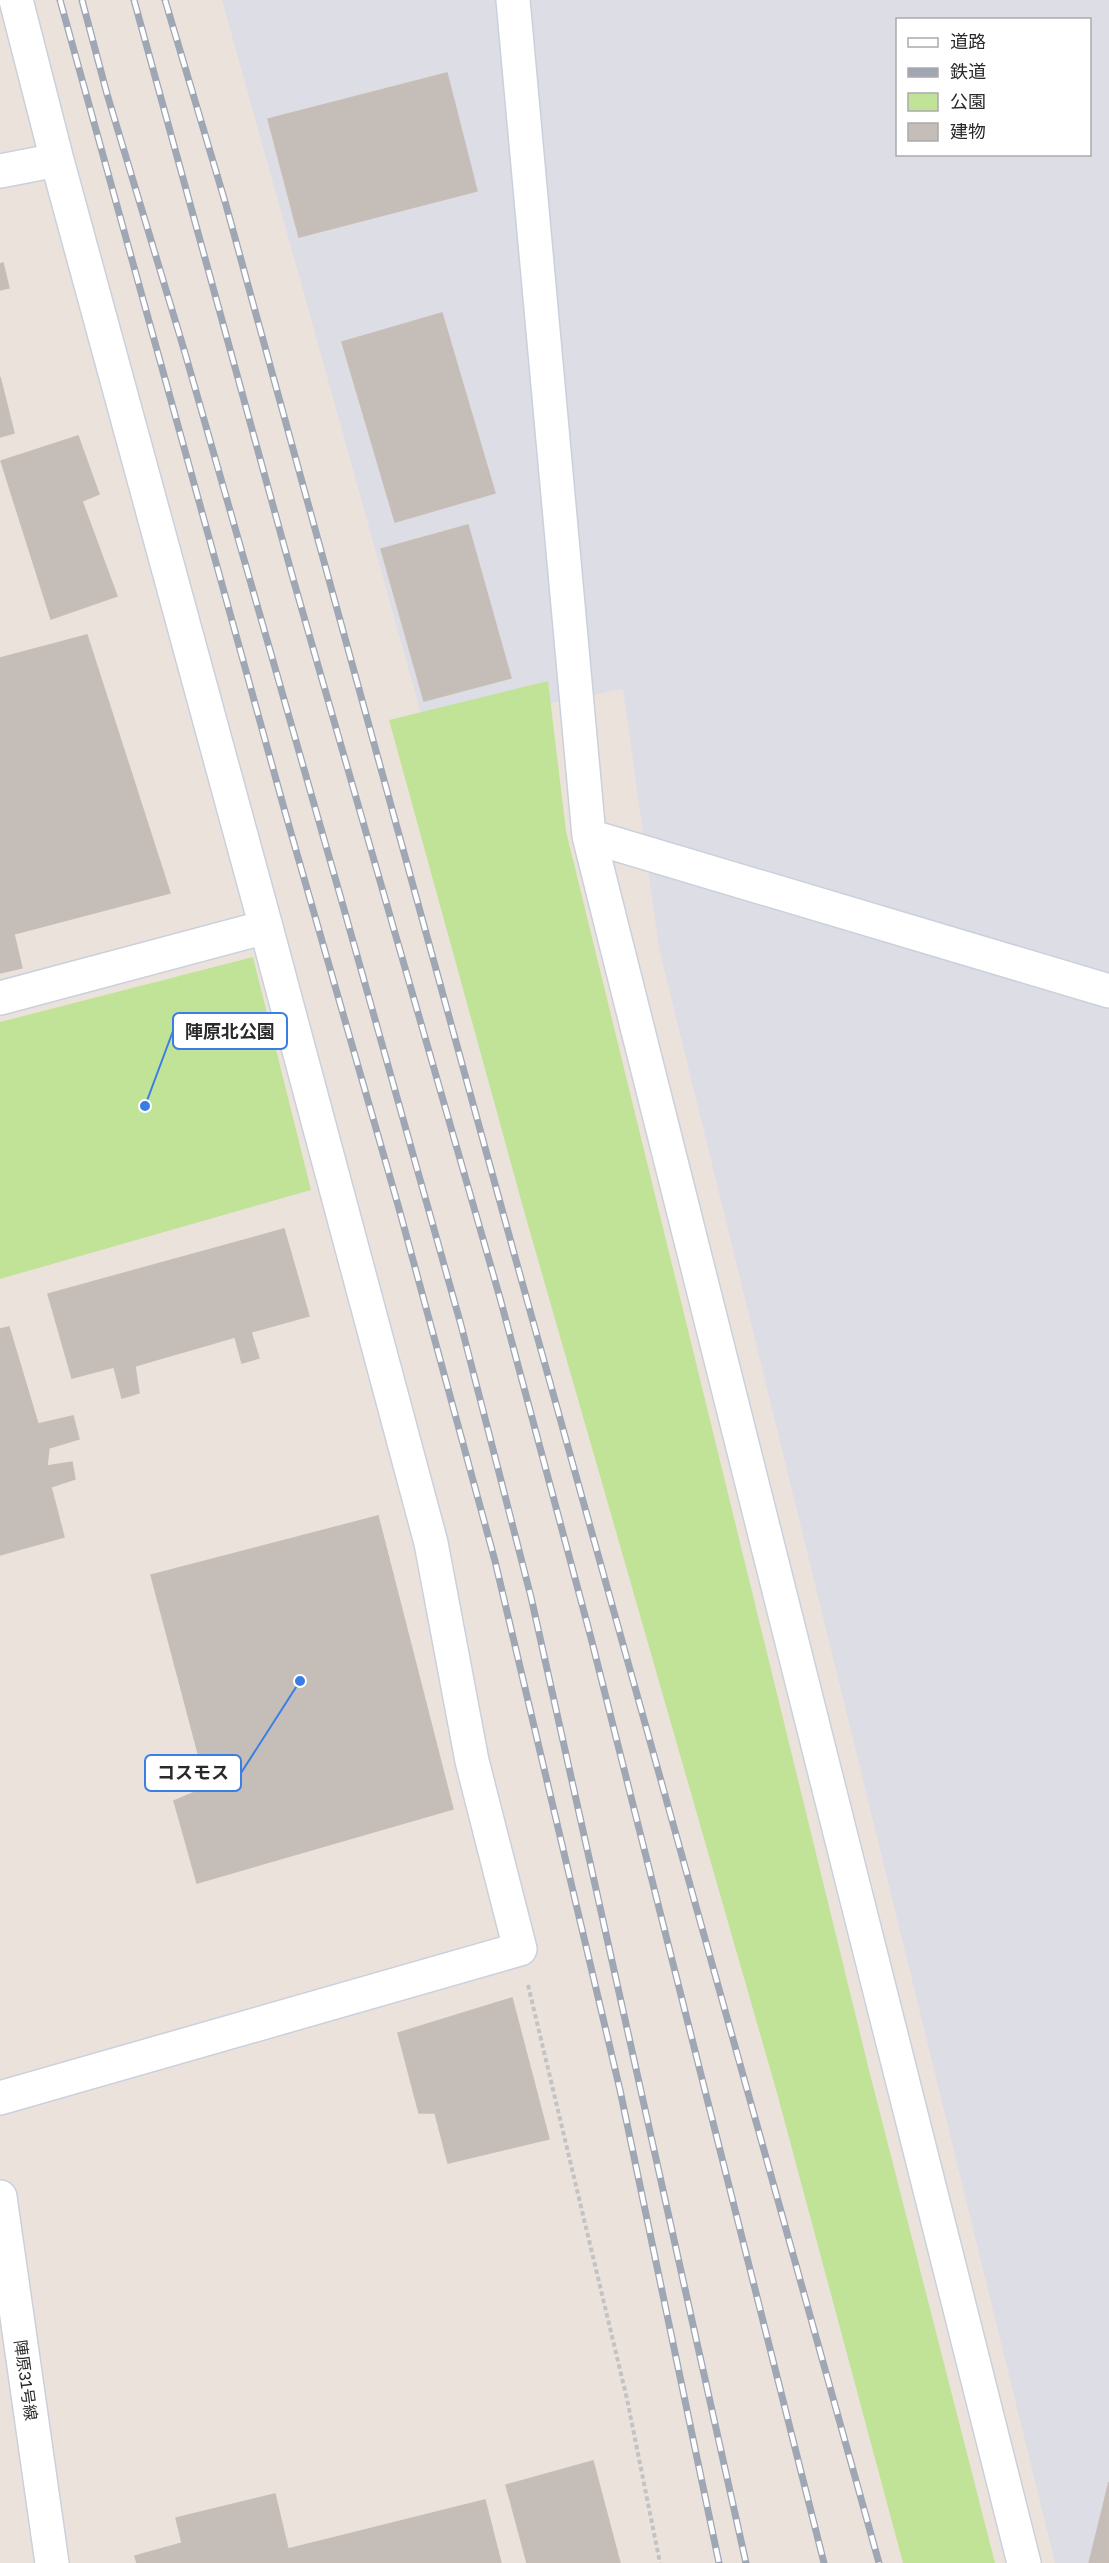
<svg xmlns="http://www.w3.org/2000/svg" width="1109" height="2563" viewBox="0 0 1109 2563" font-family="'Golos Text','Noto Sans JP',sans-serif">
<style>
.industrial{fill:#dddde5;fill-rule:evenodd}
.green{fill:#c1e398}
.building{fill:#c4bdb8;stroke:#c8beb6;stroke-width:1.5}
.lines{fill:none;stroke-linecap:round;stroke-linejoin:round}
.street-casing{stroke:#cad1dc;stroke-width:36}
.secondary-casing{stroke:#cad1dc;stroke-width:36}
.path{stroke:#c3c3c3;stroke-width:4;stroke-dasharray:4.5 3;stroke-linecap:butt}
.street{stroke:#fff;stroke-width:33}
.secondary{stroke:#fff;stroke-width:33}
.rail-casing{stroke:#9fa7b5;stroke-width:7}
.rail{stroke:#fff;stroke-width:4.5;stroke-dasharray:14;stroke-linecap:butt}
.labels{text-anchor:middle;stroke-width:5;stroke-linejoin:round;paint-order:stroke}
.street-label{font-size:16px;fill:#2a2a2a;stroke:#fff}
.leader{fill:none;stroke:#397ee6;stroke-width:2}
.callout-dot{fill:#397ee6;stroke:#fff;stroke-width:2}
.callout{fill:#fff;stroke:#397ee6;stroke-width:2}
.callout-label{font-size:18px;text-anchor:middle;font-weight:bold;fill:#2a2a2a}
</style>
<rect width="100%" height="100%" fill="#ece2dc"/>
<path class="industrial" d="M222,0H1109V2563H1055L659,948L623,689L425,728ZM898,20H1090V154H898Z"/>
<path class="green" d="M548,681L566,831L868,2066L995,2563H903L777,2093L526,1218L389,720Z
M253,957L311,1190L0,1279V1022Z"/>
<path class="building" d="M447,73L477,191L299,237L268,119Z
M3,263L9,288L0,290V264Z
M442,313L495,493L395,522L342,342Z
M0,377L14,433L0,437Z
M78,436L99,494L82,501L117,596L51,619L1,461Z
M468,525L511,678L424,701L381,549Z
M87,635L170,893L14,934L22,968L0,973V658Z
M284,1229L309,1316L251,1332L259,1358L242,1363L235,1337L135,1366L139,1393L122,1398L114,1367L72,1378L48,1294Z
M9,1327L38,1424L73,1416L79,1439L49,1448L47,1466L72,1462L75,1479L51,1487L64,1537L0,1555V1329Z
M378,1516L453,1809L197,1883L174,1801L207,1787L151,1575Z
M512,1998L549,2139L448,2163L435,2113H419L398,2033Z
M593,2461L620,2563H527L506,2485Z
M1109,2482V2563H1089Z
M275,2494L288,2549L485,2500L501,2563H137L135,2556L182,2543L176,2518Z"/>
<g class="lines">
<g class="street-casing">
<path id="street" d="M513,0L589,836L1024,2563
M0,171L57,160
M589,836L1109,991
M0,998L266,927
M0,2098L520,1949L472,1761L431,1543L266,927L57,160L16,0"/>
</g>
<g class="secondary-casing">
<path id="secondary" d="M0,2197L52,2563"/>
</g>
<path class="path" d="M528,1985L627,2399L660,2563"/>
<use href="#street" class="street"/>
<use href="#secondary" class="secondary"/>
<g class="rail-casing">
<path id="rail" d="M60,0L287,819L398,1205L495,1561L620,2090L719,2563
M82,0L107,94L185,353L342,902L461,1325L531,1597L746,2563
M134,0L294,582L500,1298L591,1638L824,2563
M165,0L226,205L517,1264L879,2563"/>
</g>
<use href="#rail" class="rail"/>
</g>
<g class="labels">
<g class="street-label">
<text transform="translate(26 2380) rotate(82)" y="6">陣原31号線</text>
</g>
</g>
<path class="leader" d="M145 1106L173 1031M300 1681L241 1773"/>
<g class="callout-dot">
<circle cx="145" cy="1106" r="6"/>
<circle cx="300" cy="1681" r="6"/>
</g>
<g class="callout">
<rect x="173" y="1013" width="114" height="36" rx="6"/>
<rect x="145" y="1755" width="96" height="36" rx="6"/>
</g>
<g class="callout-label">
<text x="230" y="1038">陣原北公園</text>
<text x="193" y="1779">コスモス</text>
</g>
<rect x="896" y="18" width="195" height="138" fill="#ffffff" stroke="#aaaaaa" stroke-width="1.5"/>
<rect x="908" y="38" width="30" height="9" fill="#ffffff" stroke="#aaaaaa" stroke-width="1.5"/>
<text x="950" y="48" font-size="18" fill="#2a2a2a">道路</text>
<rect x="908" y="68" width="30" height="9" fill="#9fa7b5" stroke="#aaaaaa" stroke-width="1.5"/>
<text x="950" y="78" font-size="18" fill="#2a2a2a">鉄道</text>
<rect x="908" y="93" width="30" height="18" fill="#c1e398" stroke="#aaaaaa" stroke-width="1.5"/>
<text x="950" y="108" font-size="18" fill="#2a2a2a">公園</text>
<rect x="908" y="123" width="30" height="18" fill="#c4bdb8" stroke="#aaaaaa" stroke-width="1.5"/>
<text x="950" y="138" font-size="18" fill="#2a2a2a">建物</text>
</svg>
